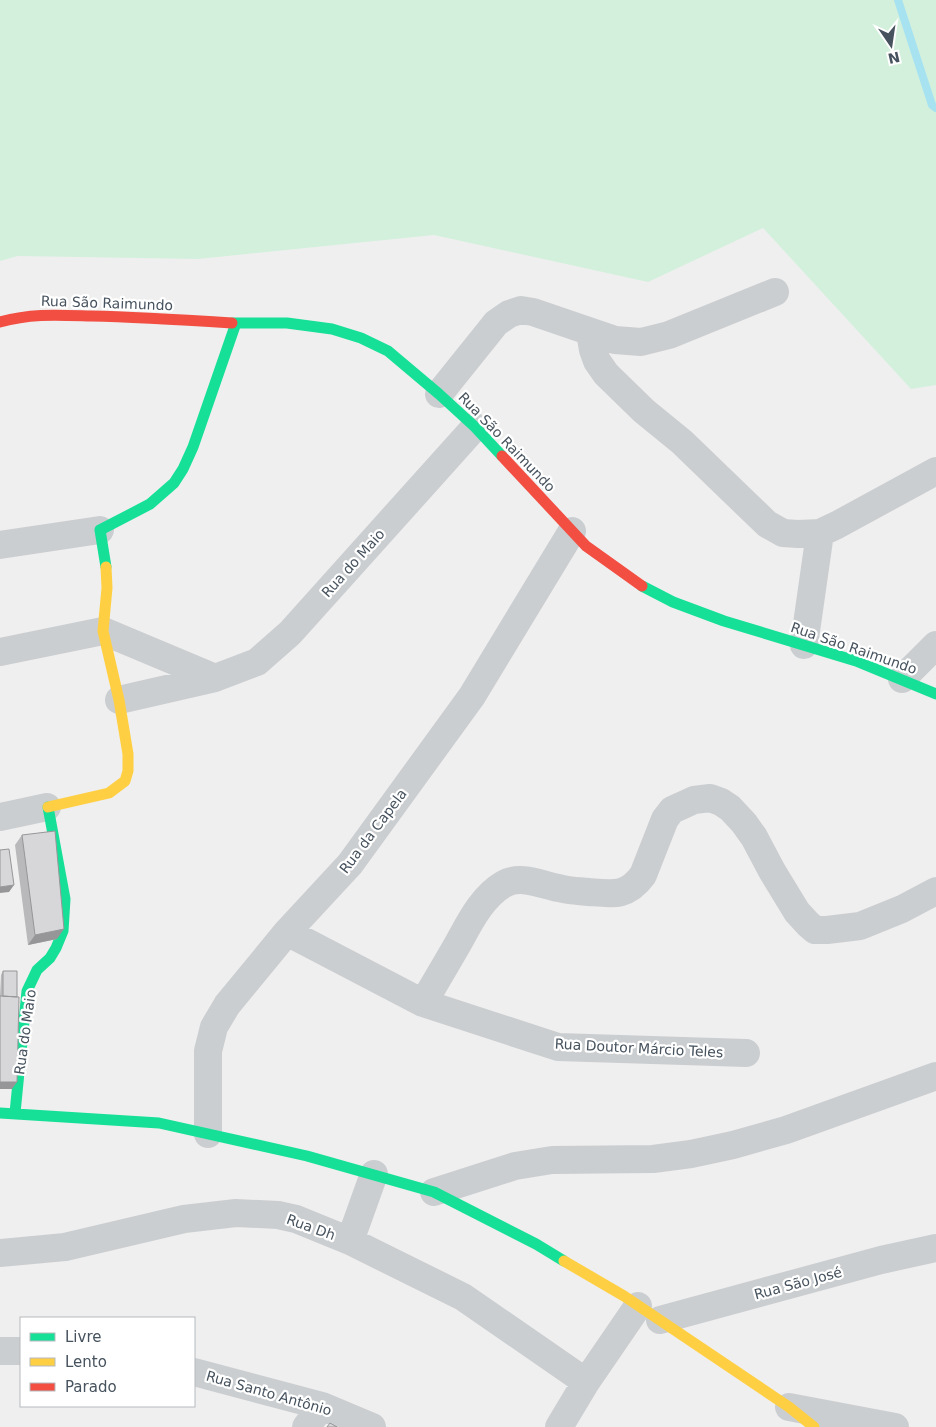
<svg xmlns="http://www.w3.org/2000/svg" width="936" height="1427" viewBox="0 0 936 1427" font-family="'DejaVu Sans',sans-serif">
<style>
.green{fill:#d3f0dd}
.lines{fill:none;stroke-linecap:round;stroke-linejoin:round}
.stream{stroke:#a6e2f0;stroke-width:8}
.street{stroke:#cbced0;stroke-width:28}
.fast{stroke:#16e098;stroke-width:11}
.slow{stroke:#ffcf43;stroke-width:11}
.jam{stroke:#f24e42;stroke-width:11}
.wall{fill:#b9b9bb}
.shaded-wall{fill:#969698}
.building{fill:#d7d7d9;stroke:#969698}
.labels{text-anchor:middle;stroke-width:4.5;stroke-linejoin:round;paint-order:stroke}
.street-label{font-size:14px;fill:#46525d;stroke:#fff}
</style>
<rect width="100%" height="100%" fill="#f0efef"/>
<path class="green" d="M0,0H936V385L911,389L763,228L648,282L434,235L198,259L18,256L0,261Z"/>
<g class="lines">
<path class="stream" d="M898,0L932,105L936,108"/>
<path class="street" d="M590,332L593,350L597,361L606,374L644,411L682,442L767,524L783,533L798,534L820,533L837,525L936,471
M439,394L496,323L509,314L521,310L533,312L615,340L641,342L669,335L775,292
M0,545L100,530
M804,645L820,533
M0,652L103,631L215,678
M902,679L936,645
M119,700L215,678L257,662L290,633L475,427
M0,817L47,807
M287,932L423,1003L558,1047L746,1053
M423,1003C434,985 445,966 456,947C468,926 481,897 504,884C522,874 543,886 563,889C571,891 580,891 589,892C613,894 627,897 643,875L665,819L672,810L694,800L710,798L721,802L730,808L744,823L754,837L772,871L797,912L808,924L815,930H827L860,926L902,909L936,891
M208,1134V1051L214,1027L227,1005L287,932L350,864L472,696L572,531
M434,1192L515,1166L552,1160L653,1159L691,1154L733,1145L786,1130L936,1076
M350,1241L374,1174
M0,1253L65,1247L184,1219L236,1213L278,1215L296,1219L350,1241L463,1297L586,1382
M660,1320L881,1260L936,1248
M0,1351H21
M194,1372L322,1406L372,1427
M789,1407L895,1427
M306,1427L322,1406
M559,1427L586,1382L638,1306"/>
<path class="fast" d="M232,323H287L332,329L361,338L388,351L439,394L475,427L502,456
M106,567L100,530L150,504L174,483L183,469L193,447L236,323
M642,586L673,602L724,621L856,661L936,694
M0,1113L159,1123L307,1156L434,1192L536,1244L564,1261
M15,1113L27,991L37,970L50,958L56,948L63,931L65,899L48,807"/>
<path class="slow" d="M48,807L109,793L125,781L128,771V754L119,700L103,631L107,588L106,567
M564,1261L624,1296L789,1407L814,1427"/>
<path class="jam" d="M0,322C31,313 59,315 91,316C138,317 185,320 232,323
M502,456L586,546L642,586"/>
</g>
<path class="wall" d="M22,835L57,939L28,945L15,845Z
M3,971L12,1089L0,996L1,975Z"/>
<path class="shaded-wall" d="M14,885L9,892L0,893V887Z
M64,929L57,939L28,945L35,935Z
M0,1082H17L12,1089H0Z"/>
<path class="building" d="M55,831L64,929L35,935L22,835Z
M9,849L14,885L0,887V850Z
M3,971H17V997L3,996Z
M0,996L19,997L17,1082H0Z
M330,1423L337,1427H327Z"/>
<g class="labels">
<g class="street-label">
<text transform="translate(107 303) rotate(2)" y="5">Rua São Raimundo</text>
<text transform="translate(507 442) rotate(46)" y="5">Rua São Raimundo</text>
<text transform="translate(353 563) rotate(-48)" y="5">Rua do Maio</text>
<text transform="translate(854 648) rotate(19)" y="5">Rua São Raimundo</text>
<text transform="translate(373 831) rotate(-53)" y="5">Rua da Capela</text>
<text transform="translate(25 1032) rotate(-82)" y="5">Rua do Maio</text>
<text transform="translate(639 1048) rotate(3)" y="5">Rua Doutor Márcio Teles</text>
<text transform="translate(311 1227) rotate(20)" y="5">Rua Dh</text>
<text transform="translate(798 1283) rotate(-15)" y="5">Rua São José</text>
<text transform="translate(269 1393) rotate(16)" y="5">Rua Santo Antônio</text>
</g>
</g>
<rect x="20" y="1317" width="175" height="90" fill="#ffffff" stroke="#b5babe"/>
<rect x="30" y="1333" width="25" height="8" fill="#16e098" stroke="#b5babe"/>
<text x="65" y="1342" font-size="15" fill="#46525d">Livre</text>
<rect x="30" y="1358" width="25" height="8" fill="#ffcf43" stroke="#b5babe"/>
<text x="65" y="1367" font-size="15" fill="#46525d">Lento</text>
<rect x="30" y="1383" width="25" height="8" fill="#f24e42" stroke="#b5babe"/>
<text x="65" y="1392" font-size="15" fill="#46525d">Parado</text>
<g transform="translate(891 45) rotate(167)" stroke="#ffffff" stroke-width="4" paint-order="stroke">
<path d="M0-4L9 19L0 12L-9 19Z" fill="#46525d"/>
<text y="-8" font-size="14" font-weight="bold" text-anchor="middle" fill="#46525d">N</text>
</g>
</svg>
